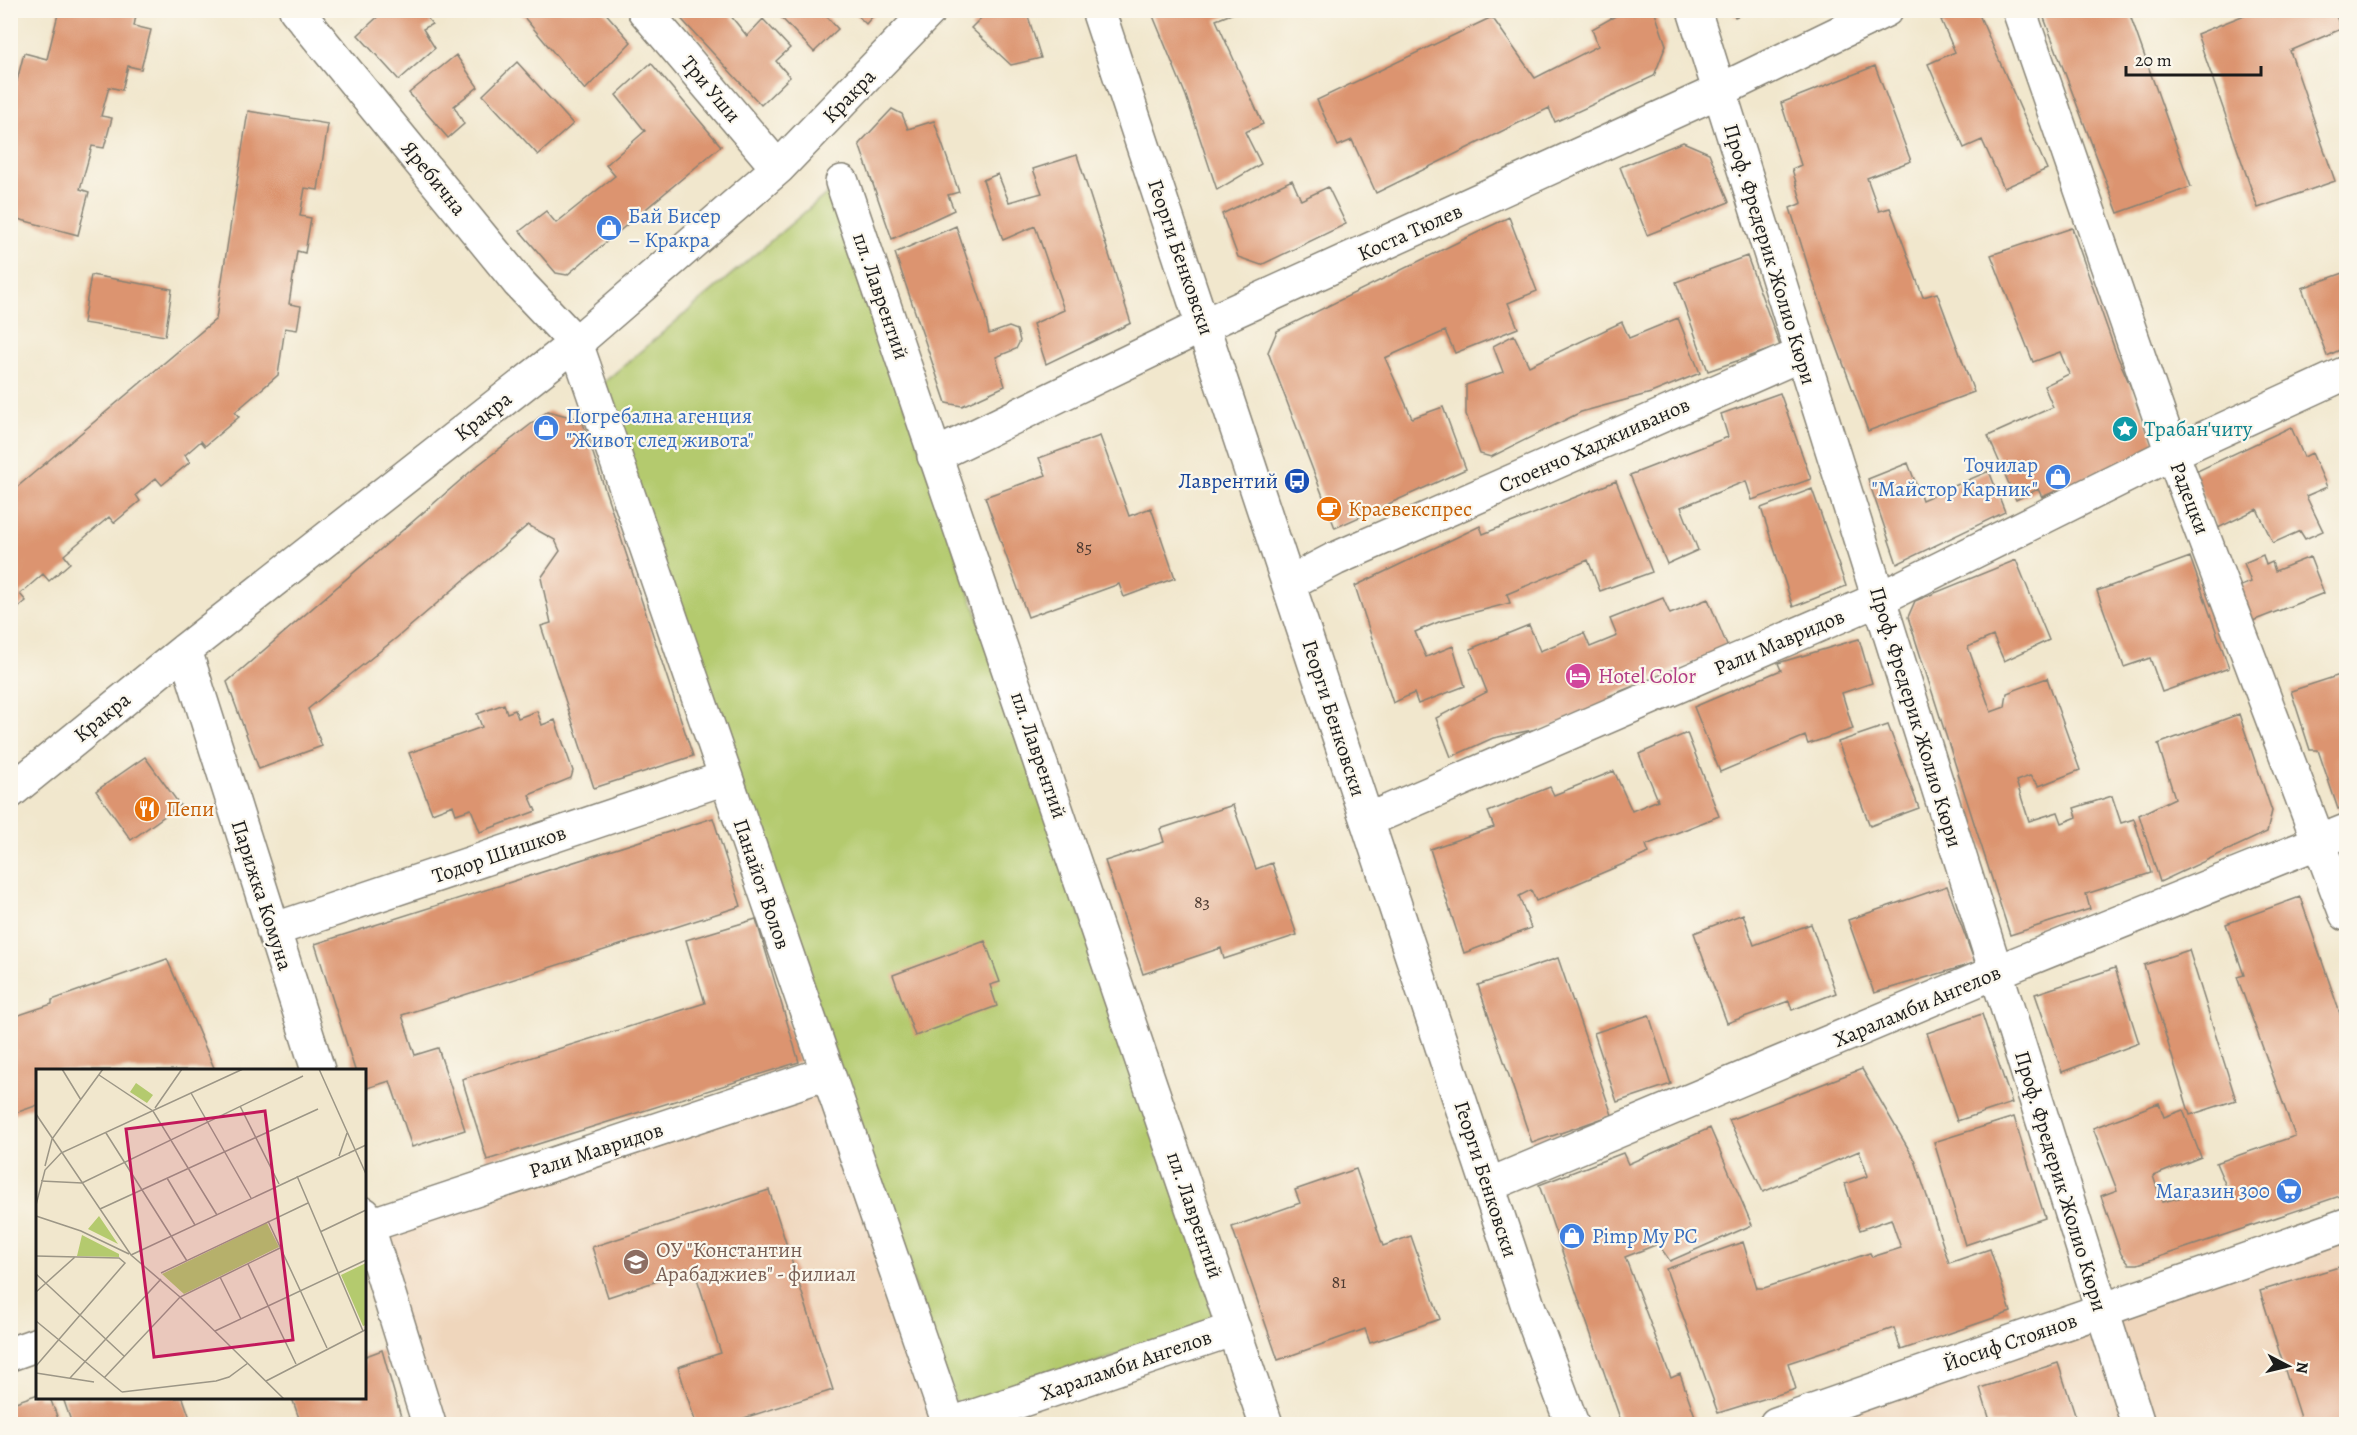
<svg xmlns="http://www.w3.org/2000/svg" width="2357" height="1435" viewBox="0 0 2357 1435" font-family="Alegreya,serif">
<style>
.built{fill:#efd6bc}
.green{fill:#b4ca6e;stroke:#687345;stroke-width:1.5}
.building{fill:#dc946f}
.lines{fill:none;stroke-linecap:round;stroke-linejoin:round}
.minor-casing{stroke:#868274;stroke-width:36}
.minor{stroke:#fff;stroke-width:33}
.labels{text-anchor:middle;stroke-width:4.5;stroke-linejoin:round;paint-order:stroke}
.number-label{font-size:18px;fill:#4c3a31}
.street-label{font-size:21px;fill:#1c1c1c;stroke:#fbf7ec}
.shop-label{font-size:21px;fill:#366cbe;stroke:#fbf7ec;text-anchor:start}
.culture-label{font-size:21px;fill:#0d838f;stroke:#fbf7ec;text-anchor:start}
.transit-label{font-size:21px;fill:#164399;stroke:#fbf7ec;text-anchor:end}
.food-label{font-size:21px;fill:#c56008;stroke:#fbf7ec;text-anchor:start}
.hotel-label{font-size:21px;fill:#b23c85;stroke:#fbf7ec;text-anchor:start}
.education-label{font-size:21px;fill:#785e54;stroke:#fbf7ec;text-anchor:start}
.inset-road{fill:none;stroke:#9c9686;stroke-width:1.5}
.view{fill:#c2185b;fill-opacity:0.15;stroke:#c2185b;stroke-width:3}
.inset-edge{fill:none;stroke:#1c1c1c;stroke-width:3}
</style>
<rect width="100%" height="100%" fill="#fbf7ec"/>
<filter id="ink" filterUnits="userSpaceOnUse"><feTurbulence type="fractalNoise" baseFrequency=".0167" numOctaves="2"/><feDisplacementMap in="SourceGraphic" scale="12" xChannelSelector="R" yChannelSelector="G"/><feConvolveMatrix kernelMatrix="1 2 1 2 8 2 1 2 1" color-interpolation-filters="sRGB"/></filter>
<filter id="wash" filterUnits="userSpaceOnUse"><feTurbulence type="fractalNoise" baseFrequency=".008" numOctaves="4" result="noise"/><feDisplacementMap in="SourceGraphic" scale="24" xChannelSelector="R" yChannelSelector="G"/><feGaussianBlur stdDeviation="1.35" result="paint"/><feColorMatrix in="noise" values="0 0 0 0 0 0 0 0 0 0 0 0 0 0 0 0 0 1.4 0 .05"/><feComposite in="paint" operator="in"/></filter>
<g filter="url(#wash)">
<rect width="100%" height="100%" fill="#f1e7cd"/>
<path class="built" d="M827,1073L949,1424H429L368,1225Z
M2346,1227V1424H1778Z"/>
<path class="green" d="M831,190L1221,1322L957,1408L602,384Z"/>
<g id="blocks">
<path class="building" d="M59,10H137L134,26L151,30L141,69L128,66L122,90L109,87L101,116L112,118L104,148L92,146L80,189L89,192L78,235L10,217V108L24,53L47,59Z
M385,10H428L424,14L432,24L423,29L435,48L399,80L358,35Z
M518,10H603L631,42L585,90Z
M673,10H726L747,36L763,19L790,48L776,61L790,77L761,105Z
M774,10H821L838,29L814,52Z
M852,10H878L866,24Z
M989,10H1026L1041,58L1011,65L971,28Z
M1626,10H1654L1666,45L1654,76L1555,122L1549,108L1376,193L1352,140L1338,146L1317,100L1492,17L1535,78L1598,46L1592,29Z
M1732,10H1750V11L1735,17Z
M1963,10H1977L2047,169L2004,188L1982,140L1964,148L1928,64L1955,52L1941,20Z
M2041,10H2140L2130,15L2191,187L2118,213Z
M2257,10H2334L2341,29L2290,51L2335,181L2258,208L2197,34Z
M1151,11H1239L1216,20L1263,124L1245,132L1261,164L1217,190L1186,96Z
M456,55L478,87L454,106L464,124L448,138L409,93Z
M517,62L573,124L538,155L483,95Z
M651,63L721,146L567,275L556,273L520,231L546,211L556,223L615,176L606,165L645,131L616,95Z
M1875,66L1911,161L1867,178L1879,211L1890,208L1923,297L1937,293L1974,392L1868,431L1812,279L1790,208L1802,203L1792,169L1801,165L1781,103Z
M892,109L902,114L908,129L934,121L959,192L948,195L954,210L892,239L859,144Z
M248,111L328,124L318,190L305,188L300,216L311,218L305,253L297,251L289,304L301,306L297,330L285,328L278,375L235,412L239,417L205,446L201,441L185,455L190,462L162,485L156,478L136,495L140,501L114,523L109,517L64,555L70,563L49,581L43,574L20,594L26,601L10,615V493L216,319Z
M1683,142L1709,153L1729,202L1647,235L1620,167Z
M1077,155L1131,323L1046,364L1033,324L1064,310L1035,226L1003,240L983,180L998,174L1009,202L1042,193L1033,169Z
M1292,180L1301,200L1328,187L1346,224L1261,265L1238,257L1222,214Z
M1509,217L1537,291L1508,303L1518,328L1455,353L1445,331L1385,358L1412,418L1443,407L1466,469L1335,528L1268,352L1277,331Z
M956,226L984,310L989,334L1009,327L1017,330L1020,341L1016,349L996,357L1005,386L962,406L946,403L895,253Z
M2072,228L2116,353L2157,447L2042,497L2038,489L2016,500L1988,436L2053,407L2044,386L2069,374L2060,352L2033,362L1991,255Z
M1747,256L1780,346L1708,371L1676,282Z
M2346,272V347L2327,356L2302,288Z
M91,275L172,289L165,336L83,323Z
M1678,318L1700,373L1651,393L1581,412L1491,457L1480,454L1466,414V385L1503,372L1493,346L1514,335L1529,366L1622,322L1629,338Z
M1780,393L1811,479L1752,500L1746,481L1681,507L1698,550L1667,564L1630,475L1728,437L1721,414Z
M548,411L582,420L693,756L594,788L541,626L551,623L541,578L560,551L555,540L528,525L400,635L308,709L322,746L259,769L227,682L477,466Z
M2291,427L2304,457L2312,453L2327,487L2306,496L2323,531L2305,539L2300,531L2273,543L2257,509L2218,528L2193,473Z
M1100,436L1129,516L1151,508L1175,578L1124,597L1119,584L1028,617L985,497L1046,475L1039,458Z
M1908,463L1922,500L1989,471L2005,512L1897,564L1868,479Z
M1616,481L1652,572L1600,591L1588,560L1507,594L1510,603L1441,621L1415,632L1426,657L1453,646L1465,686L1418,704L1414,693L1393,703L1355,586L1480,526L1483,534Z
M1812,489L1846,586L1793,607L1761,508Z
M2263,555L2266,565L2272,562L2275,571L2310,557L2324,593L2245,624L2231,590L2251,582L2244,563Z
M2190,557L2229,668L2162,692L2150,658L2124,667L2097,591Z
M2016,560L2049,640L2004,661L1993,636L1968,647L1991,712L2005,707L2007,693L2047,678L2080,770L2039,786L2030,776L2016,781L2029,821L2058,812L2062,823L2077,817L2074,808L2112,796L2121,823L2134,819L2151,873L2086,894L2090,909L2010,935L1908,617L1915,601Z
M1663,598L1670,614L1708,599L1728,648L1609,696L1612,702L1552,726L1493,738L1451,757L1436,718L1487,692L1470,649L1529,625L1540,651L1584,633L1590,647L1617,636L1610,619Z
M1859,639L1872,683L1842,693L1853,729L1808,744L1805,736L1720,772L1694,707L1781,670L1778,663Z
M2346,673V806L2338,809L2318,750H2310L2291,691Z
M504,704L507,713L515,710L518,718L537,711L542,725L555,720L573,771L571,778L529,795L536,811L480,832L471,809L456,814L453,805L432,813L409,753L482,727L477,714Z
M2239,714L2272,811L2267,832L2160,882L2139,815L2175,798L2158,744Z
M1888,725L1919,808L1870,826L1838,742Z
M1687,733L1719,816L1646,845L1649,853L1536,901L1531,890L1519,896L1531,928L1464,953L1430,849L1494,827L1488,812L1550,787L1554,795L1614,771L1632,811L1658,800L1639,754Z
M145,757L180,805L131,840L96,791Z
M1233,805L1256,869L1272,863L1297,935L1224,959L1221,948L1143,974L1105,861L1164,842L1160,829Z
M713,818L741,906L402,1015L415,1055L438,1048L465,1130L412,1147L390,1081L364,1089V1070H355L315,944Z
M1947,886L1975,963L1874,993L1848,920Z
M2300,897L2346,1031V1194L2138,1264H2129L2121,1254L2101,1196L2117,1190L2093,1128L2159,1103L2164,1117L2183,1110L2201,1157L2153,1176L2162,1202L2226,1186L2216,1163L2295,1136L2237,977L2244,975L2226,924Z
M1743,914L1754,945L1811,924L1836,993L1792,1010L1789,1001L1727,1023L1694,933Z
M756,919L799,1062L487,1160L462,1079L705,1003L686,940Z
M985,941L1000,982L990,985L997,1006L915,1036L893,975Z
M2189,950L2236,1100L2190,1115L2144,965Z
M1558,958L1612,1115L1532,1143L1478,985Z
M167,959L215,1070H131L130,1068L120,1070H38V1105L10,1115V1018L52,1004V1000Z
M2115,968L2139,1043L2062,1072L2035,994Z
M1982,1014L2012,1103L1957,1121L1927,1033Z
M1649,1015L1671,1084L1617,1102L1594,1033Z
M1862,1069L1915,1160L1949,1263L1990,1249L2011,1312L1901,1350L1894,1328L1788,1363L1796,1389L1718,1413L1666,1269L1743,1242L1757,1288H1764L1870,1253L1872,1257L1901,1248L1891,1219L1860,1230L1845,1184L1868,1176L1859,1151L1763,1192L1729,1120Z
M2014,1117L2045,1218L1965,1245L1934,1142Z
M1710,1128L1752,1225L1670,1261L1658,1244L1625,1257L1671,1378L1680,1374L1696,1419L1679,1424H1622L1539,1185L1623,1153L1628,1164Z
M1356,1169L1383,1246L1411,1236L1440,1319L1370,1343L1365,1329L1278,1360L1232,1227L1300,1203L1295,1190Z
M769,1190L833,1390L725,1424H696L678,1367L721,1353L694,1269L608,1297L592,1247Z
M2339,1267L2346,1290V1424H2302L2260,1291Z
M382,1350L403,1424H301L292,1398H364V1351L366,1356Z
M2058,1363L2078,1424H1991L1980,1388Z
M38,1394V1398H50L60,1424H10V1404Z
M63,1398H183L192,1424H72Z"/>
</g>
</g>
<g filter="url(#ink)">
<use href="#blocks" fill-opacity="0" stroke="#868274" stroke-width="1.5"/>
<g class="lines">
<g class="minor-casing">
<path id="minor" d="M296,10L519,283L576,343L949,1424
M644,10L778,168
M1098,10L1527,1303L1572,1424
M1694,10L2138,1424
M2019,10L2172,453L2346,914
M842,182L1266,1424
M934,456L1204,325L1719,91L1886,10
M1289,583L1335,559L1802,354
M185,650L318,1070
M10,792L185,650L576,343L778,168L930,10
M1368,820L1879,599L2172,453L2346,373
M273,930L725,778
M1489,1185L1996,972L2346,831
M364,1214L429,1424
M364,1227L827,1073
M10,1354L38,1344
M951,1424L1234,1329
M1776,1424L2346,1225"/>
</g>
<use href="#minor" class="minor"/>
</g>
</g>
<defs>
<g id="shop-disc" transform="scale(1.35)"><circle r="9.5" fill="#3f7fe0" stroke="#fbf7ec"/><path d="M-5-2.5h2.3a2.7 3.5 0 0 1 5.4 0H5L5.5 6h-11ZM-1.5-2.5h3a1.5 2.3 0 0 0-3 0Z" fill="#fff"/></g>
<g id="sight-disc" transform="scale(1.35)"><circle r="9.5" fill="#0f9aa8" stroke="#fbf7ec"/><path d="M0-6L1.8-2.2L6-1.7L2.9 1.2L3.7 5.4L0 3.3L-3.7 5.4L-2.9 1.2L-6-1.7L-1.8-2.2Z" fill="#fff"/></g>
<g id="bus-disc" transform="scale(1.35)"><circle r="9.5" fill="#1a4fb4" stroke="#fbf7ec"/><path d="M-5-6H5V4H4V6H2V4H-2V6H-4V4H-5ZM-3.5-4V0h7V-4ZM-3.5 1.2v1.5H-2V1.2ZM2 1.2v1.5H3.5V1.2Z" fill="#fff"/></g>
<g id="cafe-disc" transform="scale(1.35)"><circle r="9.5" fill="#e8710a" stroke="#fbf7ec"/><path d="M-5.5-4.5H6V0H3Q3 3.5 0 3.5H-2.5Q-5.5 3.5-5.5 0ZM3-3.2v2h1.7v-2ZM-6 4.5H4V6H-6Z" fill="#fff"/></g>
<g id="hotel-disc" transform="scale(1.35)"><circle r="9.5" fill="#d1479c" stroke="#fbf7ec"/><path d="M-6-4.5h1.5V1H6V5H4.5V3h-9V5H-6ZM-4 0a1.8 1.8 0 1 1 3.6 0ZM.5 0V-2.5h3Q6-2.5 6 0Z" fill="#fff"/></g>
<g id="restaurant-disc" transform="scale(1.35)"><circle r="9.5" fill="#e8710a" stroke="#fbf7ec"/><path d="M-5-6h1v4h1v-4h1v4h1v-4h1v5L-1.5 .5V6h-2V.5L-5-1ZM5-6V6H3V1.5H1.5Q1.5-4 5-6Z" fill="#fff"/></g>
<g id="supermarket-disc" transform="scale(1.35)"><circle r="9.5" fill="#3f7fe0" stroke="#fbf7ec"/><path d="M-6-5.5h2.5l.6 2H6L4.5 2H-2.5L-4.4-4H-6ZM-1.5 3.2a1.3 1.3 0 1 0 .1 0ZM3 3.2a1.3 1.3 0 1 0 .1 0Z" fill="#fff"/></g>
<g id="school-disc" transform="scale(1.35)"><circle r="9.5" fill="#8d6e63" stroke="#fbf7ec"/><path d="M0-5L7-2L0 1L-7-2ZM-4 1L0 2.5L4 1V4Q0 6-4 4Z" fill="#fff"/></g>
</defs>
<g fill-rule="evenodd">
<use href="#shop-disc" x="609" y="228"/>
<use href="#shop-disc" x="546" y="428"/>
<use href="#sight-disc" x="2125" y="429"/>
<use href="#shop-disc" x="2058" y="477"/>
<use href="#bus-disc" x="1297" y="481"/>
<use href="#cafe-disc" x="1329" y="509"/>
<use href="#hotel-disc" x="1578" y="676"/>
<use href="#restaurant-disc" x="147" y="809"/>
<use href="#supermarket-disc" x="2289" y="1191"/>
<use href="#shop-disc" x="1572" y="1236"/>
<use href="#school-disc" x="636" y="1262"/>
</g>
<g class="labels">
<g class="number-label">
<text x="1084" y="553">85</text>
<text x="1202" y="908">83</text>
<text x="1339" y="1288">81</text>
</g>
<g class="street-label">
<text transform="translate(711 89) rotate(50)" y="7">Три Уши</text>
<text transform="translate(849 96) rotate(-46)" y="7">Кракра</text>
<text transform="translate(434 178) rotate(51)" y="7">Яребична</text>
<text transform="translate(1410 232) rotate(-24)" y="7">Коста Тюлев</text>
<text transform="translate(1770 254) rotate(73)" y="7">Проф. Фредерик Жолио Кюри</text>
<text transform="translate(1181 257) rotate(71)" y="7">Георги Бенковски</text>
<text transform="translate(881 296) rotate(71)" y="7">пл. Лаврентий</text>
<text transform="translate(483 416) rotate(-38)" y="7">Кракра</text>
<text transform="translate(1594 445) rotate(-24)" y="7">Стоенчо Хаджииванов</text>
<text transform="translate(2190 498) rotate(69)" y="7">Радецки</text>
<text transform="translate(1779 642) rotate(-23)" y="7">Рали Мавридов</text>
<text transform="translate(102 717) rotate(-39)" y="7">Кракра</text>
<text transform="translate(1916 717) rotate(73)" y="7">Проф. Фредерик Жолио Кюри</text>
<text transform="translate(1334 718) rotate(72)" y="7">Георги Бенковски</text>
<text transform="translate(1039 755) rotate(71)" y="7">пл. Лаврентий</text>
<text transform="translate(499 854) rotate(-19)" y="7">Тодор Шишков</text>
<text transform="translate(762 884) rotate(71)" y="7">Панайот Волов</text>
<text transform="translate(262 895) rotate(72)" y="7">Парижка Комуна</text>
<text transform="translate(1917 1006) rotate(-23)" y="7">Хараламби Ангелов</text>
<text transform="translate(596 1150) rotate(-18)" y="7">Рали Мавридов</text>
<text transform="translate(1486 1179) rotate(72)" y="7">Георги Бенковски</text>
<text transform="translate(2061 1181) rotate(73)" y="7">Проф. Фредерик Жолио Кюри</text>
<text transform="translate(1195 1215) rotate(71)" y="7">пл. Лаврентий</text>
<text transform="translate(2010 1342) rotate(-19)" y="7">Йосиф Стоянов</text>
<text transform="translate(1126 1365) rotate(-19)" y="7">Хараламби Ангелов</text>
</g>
<g class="shop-label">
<text x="628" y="223">Бай Бисер<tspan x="628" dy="24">– Кракра</tspan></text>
<text x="566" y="423">Погребална агенция<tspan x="566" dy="24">"Живот след живота"</tspan></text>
<text x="2038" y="472" text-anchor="end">Точилар<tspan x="2038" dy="24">"Майстор Карник"</tspan></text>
<text x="2270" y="1198" text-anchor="end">Магазин 300</text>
<text x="1592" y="1243">Pimp My PC</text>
</g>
<g class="culture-label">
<text x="2144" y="436">Трабан'читу</text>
</g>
<g class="transit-label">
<text x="1278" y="488">Лаврентий</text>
</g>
<g class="food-label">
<text x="1348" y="516">Краевекспрес</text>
<text x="166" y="816">Пепи</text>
</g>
<g class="hotel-label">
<text x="1598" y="683">Hotel Color</text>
</g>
<g class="education-label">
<text x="656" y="1257">ОУ "Константин<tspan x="656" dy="24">Арабаджиев" - филиал</tspan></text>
</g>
</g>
<g transform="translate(36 1069)">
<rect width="330" height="330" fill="#f1e7cd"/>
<path d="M100,14L117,26L111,34L94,23ZM63,147L82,175L52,160ZM231,154L243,178L148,225L126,205ZM46,166L83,185V188L41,187ZM330,194V256L327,257L305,206Z" fill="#b4ca6e"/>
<path class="inset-road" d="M26,0L45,31M283,0L330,105M63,6L117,42L181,146M155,24L215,129M204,37L243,115M119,39L146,0M0,45L95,186L144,228L248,330M70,64L151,192M303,87L311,64M9,97L16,70L67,0M261,107L327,262M131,109L159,156M5,112L46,114L267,7M0,136L9,101L25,84L207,0M64,140L282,40M0,147L45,162L93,185M232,152L291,279M284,163L330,141M95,186L330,76M0,187L83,189L89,194L0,297M212,195L260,295M125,204L272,134M0,205L88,287M184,208L205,250M0,223L39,188M0,252L86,323M179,262L330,191M0,304L58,313M34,309L125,210M68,309L144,228L244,179M230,312L329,261M86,323L180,312L193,308L212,294"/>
<path class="view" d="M229,42L257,271L118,288L90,60Z"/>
<rect width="330" height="330" class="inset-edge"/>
</g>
<rect width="2357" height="1435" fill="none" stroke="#fbf7ec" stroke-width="36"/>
<g transform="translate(2288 1366) rotate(97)" stroke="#fbf7ec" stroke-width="4.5" paint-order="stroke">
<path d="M0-4.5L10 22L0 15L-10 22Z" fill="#1c1c1c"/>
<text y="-9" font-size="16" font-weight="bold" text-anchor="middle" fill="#1c1c1c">N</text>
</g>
<path d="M2126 66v9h135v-9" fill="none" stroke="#1c1c1c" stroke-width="3"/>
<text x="2135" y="66" font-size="18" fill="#1c1c1c" stroke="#fbf7ec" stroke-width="4.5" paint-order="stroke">20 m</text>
</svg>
